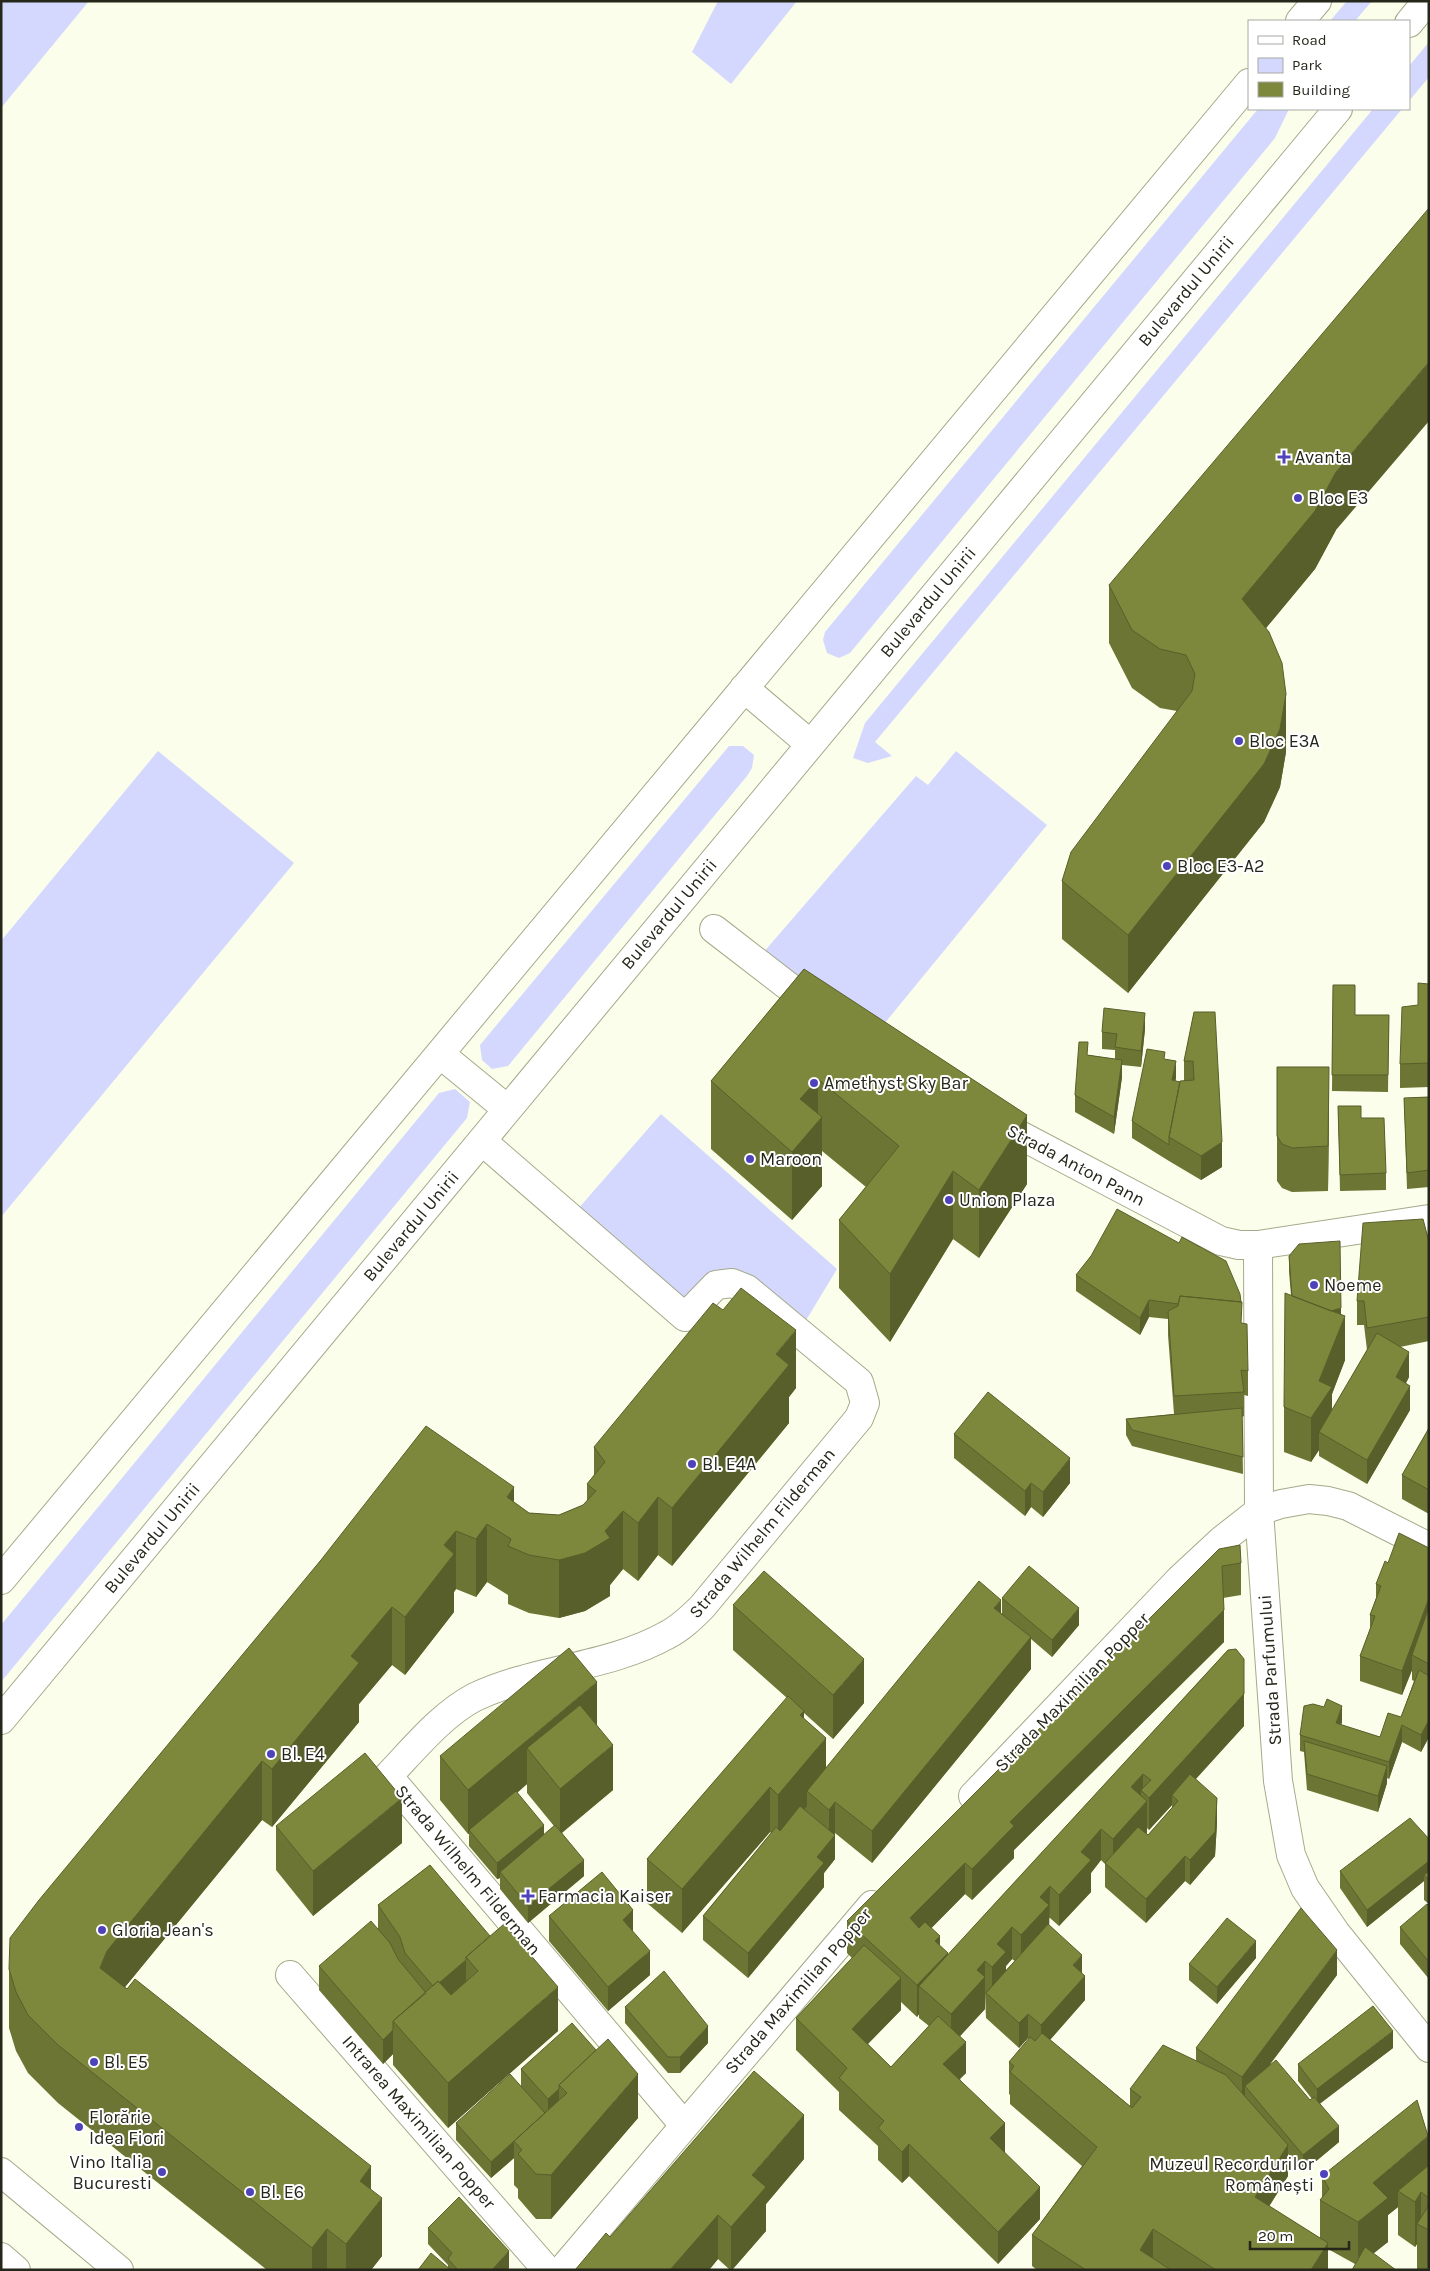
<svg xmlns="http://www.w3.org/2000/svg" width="1430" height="2271" viewBox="0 0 1430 2271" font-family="Karla,sans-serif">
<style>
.green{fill:#d5d8fe}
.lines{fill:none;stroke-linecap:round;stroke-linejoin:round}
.street-casing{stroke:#a4aa8a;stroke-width:30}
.secondary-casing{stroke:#a4aa8a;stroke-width:30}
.primary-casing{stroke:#a4aa8a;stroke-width:30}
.street{stroke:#fff;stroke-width:28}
.secondary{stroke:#fff;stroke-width:28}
.primary{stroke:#fff;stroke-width:28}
.wall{fill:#6c7534;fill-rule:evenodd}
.shaded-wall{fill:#585f2a}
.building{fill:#7e883c;stroke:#585f2a}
.poi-dot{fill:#4e43ba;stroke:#fff;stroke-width:2}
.labels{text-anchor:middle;stroke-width:4;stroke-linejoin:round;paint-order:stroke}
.street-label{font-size:18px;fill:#25271b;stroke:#fff}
.poi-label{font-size:18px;fill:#25271b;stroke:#fff;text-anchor:start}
</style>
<rect width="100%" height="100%" fill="#fafeea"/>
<path class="green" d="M1,1H89L1,108Z
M718,1H797L731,84L692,52Z
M1347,1H1372L1355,21H1330Z
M1429,42V77L1409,101V66Z
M1258,109H1289L1275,138L850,653L839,658L827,653L823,640L825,632Z
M1373,109H1402L875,742L892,756L868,763L853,758L865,723Z
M729,746H743L754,755L752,768L747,776L508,1066L492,1069L482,1060L480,1045Z
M158,751L294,863L1,1217V941Z
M956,751L1047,825L866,1046L755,962L916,776L928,785Z
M455,1089L470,1102L467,1118L1,1682V1625L439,1093Z
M661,1114L837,1269L799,1332L732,1283L685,1317L570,1218Z"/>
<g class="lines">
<g class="street-casing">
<path id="street" d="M714,929L819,1010
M995,1122L1221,1241L1239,1245H1258L1429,1219
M482,1141L685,1317L716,1285L732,1283L747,1289L859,1382L865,1403L859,1418L702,1607C692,1617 681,1628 667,1635C608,1668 536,1668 475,1697C442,1714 413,1750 388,1776L684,2125
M1258,1245L1259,1511L1278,1781L1291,1855L1305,1888L1336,1933L1429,2048
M290,1975L547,2270"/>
</g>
<g class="secondary-casing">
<path id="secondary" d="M973,1796L1180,1579L1222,1540L1259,1511L1281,1504L1309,1499L1328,1501L1348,1506L1429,1547
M1,2172L119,2270
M1,2257L16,2270
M562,2270L872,1905"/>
</g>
<g class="primary-casing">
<path id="primary" d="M1300,21L1317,1
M1409,23L1427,1
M744,688L810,744
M440,1054L507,1109
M1,1580L1249,83
M1,1720L1338,109"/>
</g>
<use href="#street" class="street"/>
<use href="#secondary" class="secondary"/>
<use href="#primary" class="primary"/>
</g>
<path class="wall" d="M1336,530L1315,569L1266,628L1286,752L1280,787L1264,822L1128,993L1062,939V881L1177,711L1160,708L1132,688L1109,643V585Z
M804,969L1027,1184L979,1258L953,1239L890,1342L839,1288V1220L866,1187L822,1151V1186L792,1220L711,1149V1081Z
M1429,984V1087L1400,1088V1064L1418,1005Z
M1333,985L1355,1015H1389L1388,1092L1332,1091Z
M1194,1012L1222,1167L1201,1180L1169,1161L1132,1138V1121L1165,1060L1176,1078L1175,1081L1180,1082L1184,1081V1061Z
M1145,1029L1141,1067L1122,1065V1077L1114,1134L1075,1112V1095L1088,1055L1115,1059V1050L1102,1049V1032Z
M1277,1067L1329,1111L1328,1191L1292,1192L1282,1188L1277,1181Z
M1429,1097V1187L1407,1189L1404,1098Z
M1338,1106L1361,1118L1386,1173V1190L1340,1191Z
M1429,1242V1341L1400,1347L1409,1377L1406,1383L1410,1410L1367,1484L1319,1456V1450L1311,1462L1284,1452V1407L1291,1295L1289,1272V1256L1341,1314L1345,1360L1332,1394V1411L1367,1350L1364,1325H1357V1301Z
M1091,1256L1242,1323L1248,1371V1396L1244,1395V1416L1242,1417L1243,1474L1132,1446L1126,1435V1419L1174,1414L1168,1335V1319L1149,1317L1140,1335L1076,1291V1275Z
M796,1388L789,1397V1423L672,1566L658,1555L638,1581L623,1569L610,1585V1596L585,1611L559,1618L529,1613L508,1604V1595L487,1582L476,1597L456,1589L454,1592V1612L405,1675L392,1665L386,1672L359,1704V1722L272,1827L262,1820L125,1987L371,2190L382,2256L371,2270H267L58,2103L28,2073L16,2051L9,2028V1969L321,1560L514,1502L529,1513L559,1515L583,1505L587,1501V1484L594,1475V1447Z
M1429,1428V1514L1402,1499V1475Z
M954,1434L1070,1483L1043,1517L1031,1507L1025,1516L954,1458Z
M1429,1548V1737L1421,1752L1402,1742L1389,1779L1387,1778V1783L1378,1812L1307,1790L1304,1752L1300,1751V1735L1342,1722L1341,1725L1380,1737L1401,1717L1414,1681L1412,1680V1670L1402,1695L1360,1681V1656L1370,1629V1615L1376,1598V1584L1388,1563Z
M1219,1549L1241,1563V1595L1223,1598L1224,1642L1014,1850V1858L972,1900L965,1894L931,1928L940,1946L948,1955L1228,1650L1244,1726L1195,1779L1217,1823L1215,1856L1190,1885L1185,1881L1146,1923L1105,1887V1864L1101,1860L1091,1873V1892L1059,1926L1050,1918H1049V1925L1082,1973L1085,2000L1050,2040L1130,2106V2089L1196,2061V2048L1337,1975L1268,2067L1310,2100L1312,2099L1298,2081V2064L1393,2048L1320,2103L1339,2142L1303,2172L1288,2154V2176L1269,2206L1320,2238V2200L1322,2198V2176L1429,2165V2270H1419L1417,2269V2244L1415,2247L1398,2235V2207L1388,2215V2242L1355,2264L1328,2249V2270H1037L1032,2266V2235L1082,2166L1010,2104V2095L1009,2094V2062L1029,2039L1028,2038L1019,2048L986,2018L985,1993V2009L960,2036L966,2073L960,2079L1005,2153L1040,2219L998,2264L909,2176L902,2183L878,2160V2146L839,2110V2092L796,2050V2018L852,1958L847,1953V1921ZM1172,1805V1808L1148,1835L1146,1834L1147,1833V1828L1149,1830ZM1012,1959L1015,1961L1006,1970V1966ZM901,2002L917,2017L919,2014V2018L929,2026L891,2067L868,2044L901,2010Z
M1002,1598L1079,1625L1052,1657L1031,1639V1669L872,1863L835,1833V1859L824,1873V1887L748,1978L703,1940V1916L771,1833L770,1832L682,1933L647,1903V1859L787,1698L733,1650V1605L864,1703L833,1739L804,1713V1718L826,1768L1001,1613L1002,1614Z
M597,1725L613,1790L562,1833L584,1876L528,1923L500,1889V1878L497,1879L469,1846V1834H468L440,1800V1756ZM527,1784V1793L554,1826L544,1835L517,1793Z
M276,1826L402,1843L313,1916L276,1870Z
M1429,1839V1904L1424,1900V1881L1367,1927L1340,1888V1871Z
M430,1865L558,2031L448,2128L393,2065V2054L383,2064L319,1990V1966L378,1929V1905Z
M1429,1906V1979L1400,1944V1927Z
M549,1916L633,1932L650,1975L608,2011L549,1941Z
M1256,1958L1217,2004L1189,1980V1964Z
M625,2007L708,2043L680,2073H668L625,2023Z
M521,2069L638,2118L551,2219H536L518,2198V2189L514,2185V2158L491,2178L456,2140V2123L521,2086Z
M804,2159L766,2204V2231L732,2270H730L718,2259L709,2270H575L610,2237Z
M428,2228L509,2268L507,2270H418L448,2267V2265L428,2244Z"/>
<path class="shaded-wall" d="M1429,362V421L1336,530L1315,569L1242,657V599L1336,472Z
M1286,694V752L1280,787L1264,822L1128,993V935Z
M1145,1013V1029L1141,1067V1051Z
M1122,1060V1077L1114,1134V1117Z
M1176,1061V1078L1172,1097V1080Z
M1329,1067V1111L1328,1191V1146Z
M818,1079V1122L822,1117V1186L792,1220V1152L800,1099Z
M1027,1115V1184L979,1258V1190Z
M1222,1142V1167L1201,1180V1156Z
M953,1171V1239L890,1342V1274Z
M1149,1300V1317L1140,1335V1318Z
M1341,1308V1325L1294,1320Z
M1345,1316V1360L1332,1394V1431L1319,1432V1450L1311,1462V1418L1319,1381Z
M796,1330V1388L789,1397V1423L672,1566V1508L776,1354Z
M1409,1352V1377L1396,1402V1377Z
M1410,1386V1410L1367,1484V1460Z
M1070,1458V1483L1043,1517V1492Z
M1031,1483V1507L1025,1516V1491Z
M514,1487V1545L511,1539L507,1497Z
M658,1497V1555L638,1581V1523Z
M623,1511V1569L610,1585V1596L585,1611L559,1618V1560L605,1531Z
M487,1524V1582L476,1597V1539Z
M456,1531V1589L454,1592V1612L405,1675V1617L444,1545Z
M1429,1598V1623L1412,1655V1670L1402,1695V1671Z
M1001,1600V1631L994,1608Z
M392,1607V1665L359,1704V1722L272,1827V1769L351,1656Z
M1079,1608V1625L1052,1657V1640Z
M1224,1610V1642L1014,1850V1858L972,1900V1869L1010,1822Z
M1031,1637V1669L872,1863V1831Z
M864,1659V1703L833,1739V1695Z
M1244,1659V1726L1177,1800L1172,1795V1805L1149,1830V1798Z
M597,1682V1726L527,1748V1784L471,1832L469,1830V1834H468V1790Z
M1342,1706V1722L1336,1739V1723Z
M804,1711V1755L800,1715Z
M1429,1720V1737L1421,1752V1735Z
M1402,1725V1742L1389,1779V1762Z
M826,1738V1783L807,1791V1806L778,1839V1795Z
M613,1745V1790L560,1834V1789Z
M262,1761V1820L107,2009L100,1968L107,1951Z
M1387,1766V1783L1378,1812V1796Z
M1143,1774V1793L1141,1790V1808L1147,1801V1833L1114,1870L1113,1869V1839L1131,1787Z
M770,1787V1832L682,1933V1889Z
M402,1798V1843L313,1916V1871Z
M1217,1798V1823L1215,1856L1190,1885V1860Z
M835,1802V1833L829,1842V1810Z
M544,1825V1842L500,1872V1878L497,1879V1863Z
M1101,1829V1860L1091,1873V1892L1059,1926V1895L1081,1852Z
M835,1835V1859L824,1873V1887L748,1978V1953L817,1857Z
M1185,1856V1881L1146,1923V1899Z
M584,1860V1876L528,1923V1906Z
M1429,1861V1877L1424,1875V1881L1367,1927V1910Z
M965,1863V1894L910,1950V1918Z
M1050,1886L1049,1937L1021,1967V1935L1040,1897Z
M633,1910V1934L623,1920Z
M1012,1927V1959L1006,1966V1984L992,1999V1967L997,1944Z
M940,1936V1961L948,1953V1984L919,1986V2014L917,2017V1985L935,1941Z
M1256,1941V1958L1217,2004V1987Z
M1337,1950V1975L1250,2091L1245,2086V2097L1242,2102V2077Z
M650,1951V1975L608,2011V1987Z
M1082,1955V1979L1085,1976V2000L1041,2050V2025L1073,1965Z
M466,1960V1984L434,2012V1987Z
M985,1961V2009L951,2046V2014L977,1970Z
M901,1978V2010L852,2060V2029Z
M558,1987V2031L448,2128V2083Z
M1028,2014V2038L1019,2048V2023Z
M708,2026V2043L680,2073V2057Z
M393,2030V2054L383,2064V2040Z
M1393,2031V2048L1317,2106V2089Z
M966,2042V2073L943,2095V2064Z
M638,2074V2118L551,2219V2175Z
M559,2089V2106L548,2116V2099Z
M804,2115V2159L766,2204V2231L732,2270H731V2227L752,2175Z
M1005,2123V2155L990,2138Z
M1339,2126V2142L1303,2172V2155Z
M1428,2136V2181L1398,2191V2207L1388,2215V2242L1358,2266V2222L1373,2183Z
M514,2141V2158L491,2178V2162Z
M909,2144V2176L902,2183V2152Z
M1288,2145V2176L1255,2229V2197Z
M371,2166V2212L382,2198V2256L371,2270H346V2244L360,2181Z
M1040,2187V2219L998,2264V2232Z
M1421,2192V2226L1417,2224V2244L1415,2247V2202Z
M718,2215V2259L709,2270H670Z
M327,2229V2270H312V2248Z
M1153,2229V2261L1140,2250Z
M1328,2243V2270H1311Z
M509,2251V2268L507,2270H492Z"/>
<path class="building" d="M1429,208V362L1336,472L1315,511L1242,599L1269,632L1282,663L1286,694L1280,729L1264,764L1128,935L1062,881L1071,852L1192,691L1195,674L1186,655L1160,649L1132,630L1109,585Z
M804,969L1027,1115L979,1190L953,1171L890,1274L839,1220L899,1146L818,1079L800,1099L822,1117L792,1152L711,1081Z
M1418,983L1429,984V1063L1400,1064L1402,1007L1418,1005Z
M1333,985H1355V1015H1389L1388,1075H1332Z
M1104,1008L1145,1013L1141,1051L1115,1047L1117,1034L1102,1032Z
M1194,1012H1215L1222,1142L1201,1156L1169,1137L1180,1081L1194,1080L1193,1061H1184Z
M1079,1042H1088L1087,1055L1122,1060L1114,1117L1075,1095Z
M1147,1049L1165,1052L1164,1059L1176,1061L1172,1080L1180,1082L1169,1137V1145L1132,1121Z
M1277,1067H1329L1328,1146L1292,1148L1282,1144L1277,1136Z
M1429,1097V1170L1407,1173L1404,1098Z
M1338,1106H1361V1118H1384L1386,1173L1340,1175Z
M1117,1209L1179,1243L1182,1237L1226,1261L1240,1294L1241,1302L1180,1296L1178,1304L1149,1300L1140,1318L1076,1275L1091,1256Z
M1423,1219L1429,1242V1317L1367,1328L1364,1301H1357L1363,1223Z
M1340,1241L1341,1308L1331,1311L1292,1296L1289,1256L1299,1244Z
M741,1288L796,1330L776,1354L789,1365L672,1508L658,1497L638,1523L623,1511L605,1531L610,1538L585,1553L559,1560L529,1555L508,1546L511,1539L487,1524L476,1539L456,1531L444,1545L454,1554L405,1617L392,1607L386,1614L351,1656L359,1663L272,1769L262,1761L107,1951L100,1968L127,1989L135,1979L371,2166L360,2181L382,2198L346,2244L327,2229L312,2248L58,2045L28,2015L16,1992L9,1969L10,1938L39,1900L321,1560L426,1426L514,1487L507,1497L529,1513L559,1515L583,1505L596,1491L587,1484L605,1462L594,1447L713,1303L723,1310Z
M1285,1293L1345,1316L1319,1381L1332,1387L1311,1418L1284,1407Z
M1180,1296L1242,1302L1241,1323L1247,1324L1248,1371L1241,1370L1244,1392L1174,1396L1168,1311L1178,1306Z
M1377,1333L1409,1352L1396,1377L1410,1386L1367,1460L1319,1432Z
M988,1392L1070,1458L1043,1492L1031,1483L1025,1491L954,1434Z
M1242,1408L1243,1457L1132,1430L1126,1419Z
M1429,1428V1490L1402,1475Z
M1399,1533L1429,1548V1598L1402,1671L1360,1656L1375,1616L1370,1615L1381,1586L1376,1584L1385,1561L1388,1563Z
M1240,1545L1241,1563L1222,1566L1224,1610L1010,1822L1014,1826L972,1869L965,1863L910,1918L919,1928L925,1922L940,1936L935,1941L948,1953L917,1985L847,1921L1219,1549Z
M1029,1566L1079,1608L1052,1640L1002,1598Z
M764,1571L864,1659L833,1695L733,1605Z
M979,1581L1001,1600L994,1608L1031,1637L872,1831L835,1802L829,1810L807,1791Z
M1429,1607V1664L1412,1655Z
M569,1648L597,1682L468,1790L440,1756Z
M1236,1649L1244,1659V1694L1149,1798L1141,1790L1151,1780L1143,1774L1131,1787L1147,1801L1113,1839L1101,1829L1081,1852L1091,1860L1059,1895L1050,1886L1040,1897L1049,1905L1021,1935L1012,1927L997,1944L1006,1952L992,1967L985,1961L977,1970L985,1977L951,2014L919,1986L1228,1650Z
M1419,1670L1429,1676V1720L1421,1735L1402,1725L1389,1762L1300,1735L1304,1706L1313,1704L1324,1707L1327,1699L1342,1706L1336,1723L1380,1737L1388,1713L1401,1717Z
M788,1696L804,1711L800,1715L826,1738L778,1795L770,1787L682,1889L647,1859Z
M580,1705L613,1745L560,1789L527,1748Z
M1304,1741L1387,1766L1378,1796L1307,1774Z
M365,1753L402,1798L313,1871L276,1826Z
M1190,1774L1217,1798L1215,1832L1190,1860L1185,1856L1146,1899L1105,1863L1138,1827L1148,1835L1178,1801L1172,1795Z
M516,1791L544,1825L497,1863L469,1830Z
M800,1806L835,1835L817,1857L824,1863L748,1953L703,1916L776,1827L780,1831Z
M1410,1818L1429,1839V1861L1367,1910L1340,1871Z
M555,1825L584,1860L528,1906L500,1872Z
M430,1865L490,1936L466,1957V1960L439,1983L438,1981L433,1986L405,1953L400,1937L378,1905Z
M1429,1871V1880L1424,1875Z
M602,1872L633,1910L623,1920L650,1951L608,1987L549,1916Z
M1427,1904L1429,1906V1962L1400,1927Z
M1301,1908L1337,1950L1242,2077L1196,2048Z
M1227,1918L1256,1941L1217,1987L1189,1964Z
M371,1921L390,1943L398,1959L426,1993L393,2021V2030L383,2040L319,1966Z
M504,1924L558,1987L448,2083L393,2021L438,1981L451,1995L478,1971L466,1957Z
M1048,1924L1082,1955L1073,1965L1085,1976L1041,2025L1028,2014L1019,2023L986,1993Z
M864,1945L901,1978L852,2029L891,2067L938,2016L966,2042L943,2064L1005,2123L990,2138L1040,2187L998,2232L909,2144L902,2152L878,2128L884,2121L839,2078L847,2068L796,2018Z
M664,1971L708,2026L680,2057H668L625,2007Z
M1373,2006L1393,2031L1317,2089L1298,2064Z
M572,2023L596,2050L559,2085V2089L548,2099L521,2069Z
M1042,2033L1132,2108L1141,2097L1130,2089L1163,2045L1226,2075L1288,2145L1255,2197L1328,2243L1311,2270H1216L1153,2229L1140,2250L1171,2270H1086L1032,2235L1097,2147L1010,2072L1014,2066L1009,2062L1030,2037L1035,2041Z
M608,2039L638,2074L551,2175L536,2174L518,2154L522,2150L514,2141L567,2093L559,2085Z
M1276,2060L1310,2100L1314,2097L1339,2126L1303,2155L1245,2086Z
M754,2071L804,2115L752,2175L766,2187L731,2227L718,2215L670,2270H575L606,2233L610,2237Z
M510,2074L545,2113L491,2162L456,2123Z
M1417,2100L1428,2136L1373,2183L1388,2198L1358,2222L1320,2200L1329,2189L1322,2176Z
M1429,2165V2198L1421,2192L1415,2202L1398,2191Z
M459,2197L509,2251L492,2270H458L448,2259L452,2253L428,2228Z
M1429,2205V2230L1417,2224Z
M1365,2247L1396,2270H1352Z
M431,2253L451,2270H418Z"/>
<g class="poi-dot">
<path d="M1281.5 449.5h5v5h5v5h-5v5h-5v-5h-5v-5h5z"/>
<circle cx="1298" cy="498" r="5"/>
<circle cx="1239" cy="741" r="5"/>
<circle cx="1167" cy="866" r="5"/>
<circle cx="814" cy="1083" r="5"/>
<circle cx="750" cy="1159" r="5"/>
<circle cx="949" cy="1200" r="5"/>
<circle cx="1314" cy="1285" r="5"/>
<circle cx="692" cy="1464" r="5"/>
<circle cx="271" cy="1754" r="5"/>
<path d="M525.5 1888.5h5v5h5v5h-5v5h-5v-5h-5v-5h5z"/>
<circle cx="102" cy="1930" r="5"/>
<circle cx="94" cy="2062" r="5"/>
<circle cx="79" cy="2127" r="5"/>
<circle cx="162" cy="2172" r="5"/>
<circle cx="1324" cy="2174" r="5"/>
<circle cx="250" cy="2192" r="5"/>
</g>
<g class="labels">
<g class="street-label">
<text transform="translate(1186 291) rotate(-50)" y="6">Bulevardul Unirii</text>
<text transform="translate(928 602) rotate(-50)" y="6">Bulevardul Unirii</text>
<text transform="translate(669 914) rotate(-50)" y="6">Bulevardul Unirii</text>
<text transform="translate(1076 1165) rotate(28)" y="6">Strada Anton Pann</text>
<text transform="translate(411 1226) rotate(-50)" y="6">Bulevardul Unirii</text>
<text transform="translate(762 1533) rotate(-50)" y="6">Strada Wilhelm Filderman</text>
<text transform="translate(152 1538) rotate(-50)" y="6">Bulevardul Unirii</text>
<text transform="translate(1270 1670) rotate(-94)" y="6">Strada Parfumului</text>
<text transform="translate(1072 1692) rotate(-46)" y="6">Strada Maximilian Popper</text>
<text transform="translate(468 1870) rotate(50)" y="6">Strada Wilhelm Filderman</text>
<text transform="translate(798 1991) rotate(-49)" y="6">Strada Maximilian Popper</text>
<text transform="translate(419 2122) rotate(49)" y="6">Intrarea Maximilian Popper</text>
</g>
<g class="poi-label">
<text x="1295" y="463">Avanta</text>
<text x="1308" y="504">Bloc E3</text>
<text x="1249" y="747">Bloc E3A</text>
<text x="1177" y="872">Bloc E3-A2</text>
<text x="824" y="1089">Amethyst Sky Bar</text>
<text x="760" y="1165">Maroon</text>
<text x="959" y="1206">Union Plaza</text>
<text x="1324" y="1291">Noeme</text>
<text x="702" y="1470">Bl. E4A</text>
<text x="281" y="1760">Bl. E4</text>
<text x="538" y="1902">Farmacia Kaiser</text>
<text x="112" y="1936">Gloria Jean's</text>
<text x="104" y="2068">Bl. E5</text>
<text x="89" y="2123">Florărie<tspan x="89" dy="21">Idea Fiori</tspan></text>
<text x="152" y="2168" text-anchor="end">Vino Italia<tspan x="152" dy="21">Bucuresti</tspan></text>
<text x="1314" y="2170" text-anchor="end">Muzeul Recordurilor<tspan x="1314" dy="21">Românești</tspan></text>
<text x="260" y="2198">Bl. E6</text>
</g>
</g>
<rect width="1430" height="2271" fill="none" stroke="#25271b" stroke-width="5"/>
<rect x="1248" y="20" width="162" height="90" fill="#ffffff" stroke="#a8a9a4"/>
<rect x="1258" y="36" width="25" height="8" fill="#ffffff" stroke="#a8a9a4"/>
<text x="1292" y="45" font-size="15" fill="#25271b">Road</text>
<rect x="1258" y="58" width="25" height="15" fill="#d5d8fe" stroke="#a8a9a4"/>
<text x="1292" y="70" font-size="15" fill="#25271b">Park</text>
<rect x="1258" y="82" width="25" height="15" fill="#7e883c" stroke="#a8a9a4"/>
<text x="1292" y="95" font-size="15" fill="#25271b">Building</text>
<path d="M1250 2241v8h99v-8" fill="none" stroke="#25271b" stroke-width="2.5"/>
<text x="1258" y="2241" font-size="15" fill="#25271b" stroke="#ffffff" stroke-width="4" paint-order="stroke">20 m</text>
</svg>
